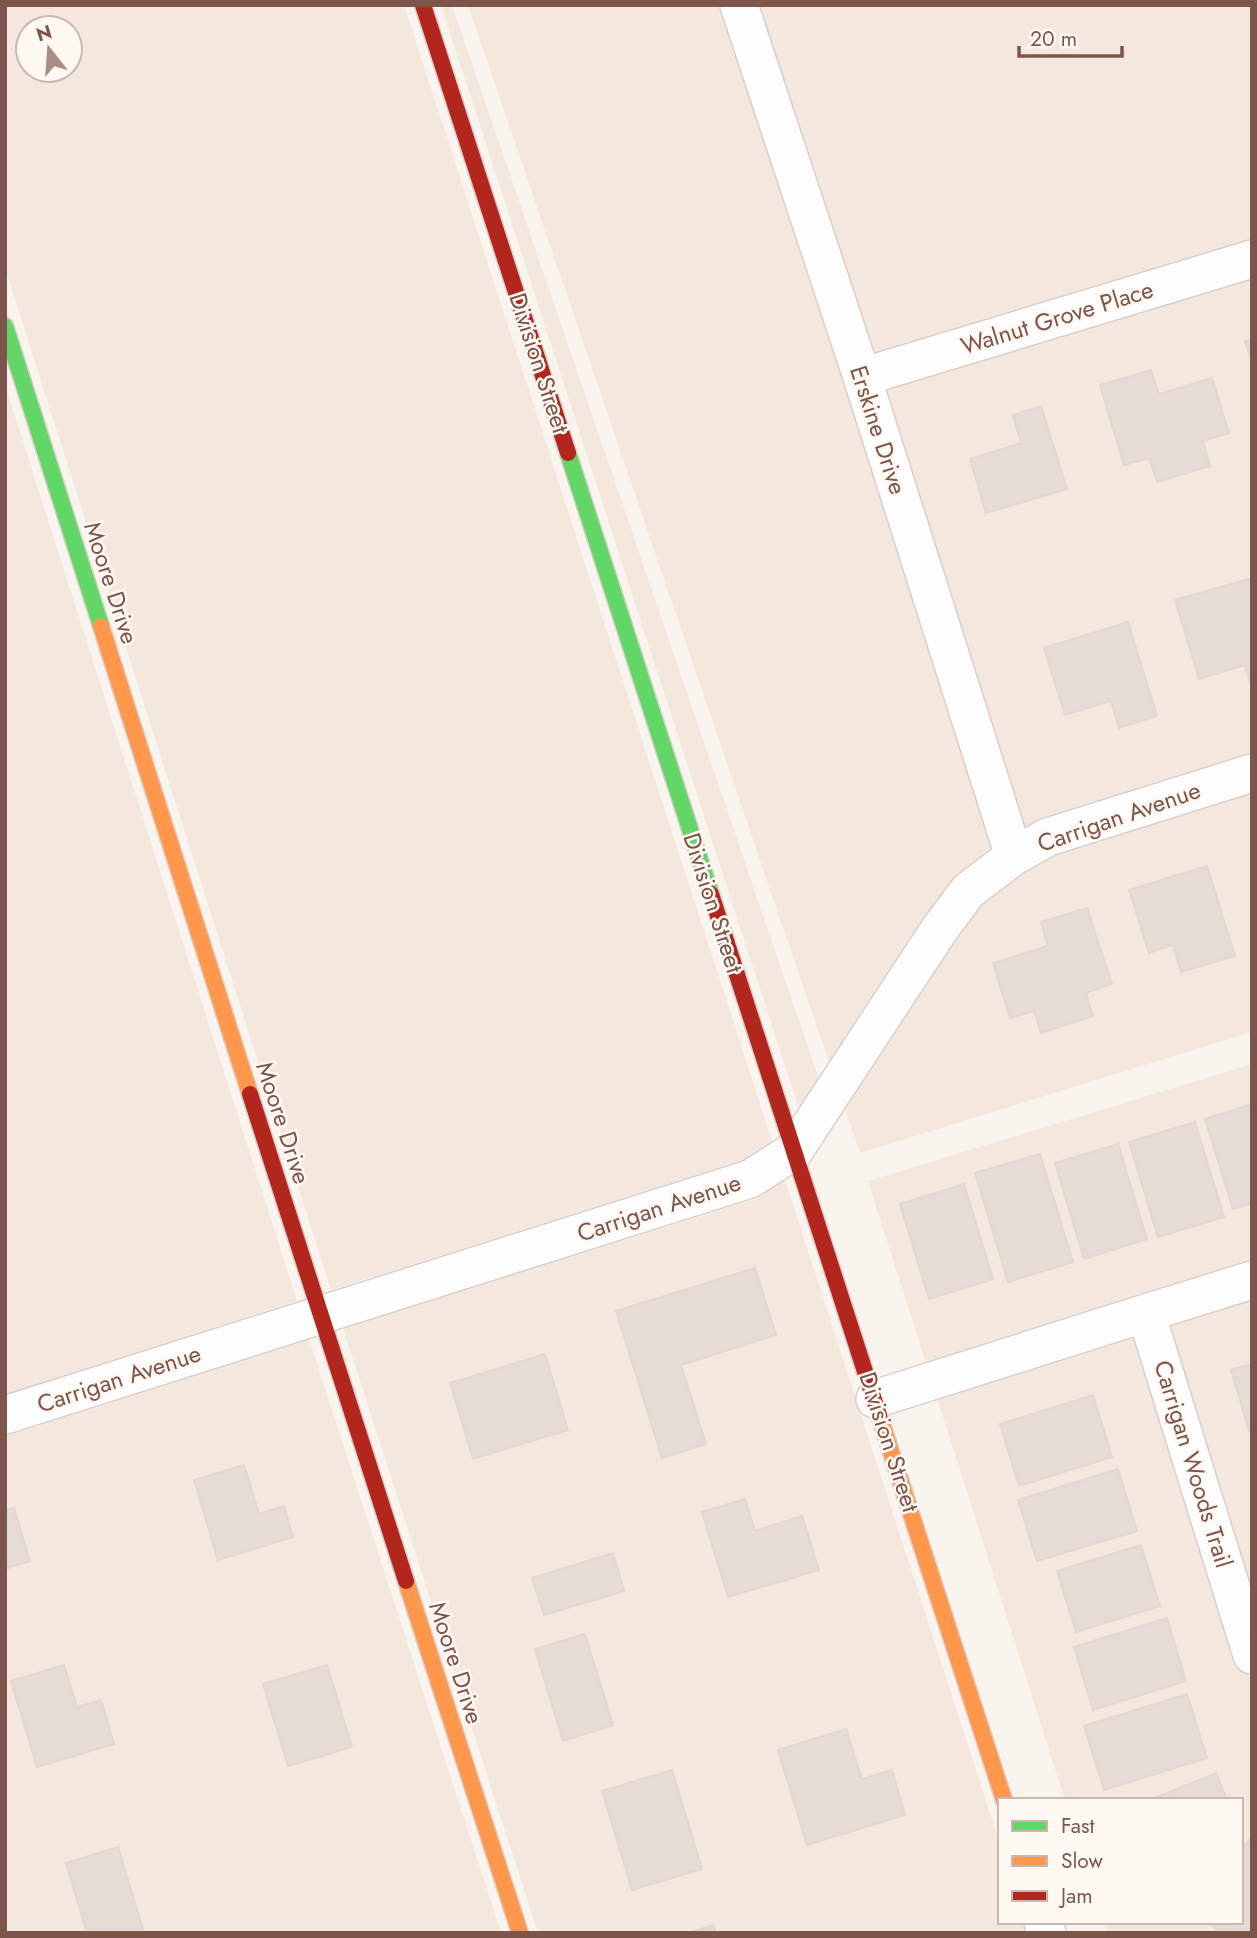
<svg xmlns="http://www.w3.org/2000/svg" width="1257" height="1938" viewBox="0 0 1257 1938" font-family="Jost,sans-serif">
<style>
.residential{fill:#f4e7de;fill-rule:evenodd}
.building{fill:#e7dbd6;stroke:#e4d6d0;stroke-width:2}
.lines{fill:none;stroke-linecap:round;stroke-linejoin:round}
.street-casing{stroke:#d9d0cc;stroke-width:40}
.fast-casing{stroke:#dbd0cc;stroke-width:19}
.slow-casing{stroke:#dbd0cc;stroke-width:19}
.jam-casing{stroke:#dbd0cc;stroke-width:19}
.street{stroke:#fefdfd;stroke-width:37}
.fast{stroke:#63d668;stroke-width:16}
.slow{stroke:#ff974d;stroke-width:16}
.jam{stroke:#b3261e;stroke-width:16}
.labels{text-anchor:middle;stroke-width:5;stroke-linejoin:round;paint-order:stroke}
.street-label{font-size:24px;fill:#7d554a;stroke:#fff8f3}
</style>
<rect width="100%" height="100%" fill="#faf4ef"/>
<path class="residential" d="M5,5H404L772,1141L742,1161L331,1290L5,268ZM28,28H70V70H28Z
M441,5H452L819,1079L799,1109Z
M468,5H1252V1032L860,1153Z
M5,385L297,1301L5,1394Z
M1252,1064V1933H1107L1104,1922H1241V1800H1065L868,1181Z
M785,1180L1000,1844V1922H1025L1028,1933H538L343,1328L756,1199Z
M309,1339L501,1933H5V1436Z"/>
<path class="building" d="M1252,340V362L1245,341Z
M1151,370L1159,394L1212,378L1229,433L1203,441L1210,466L1157,482L1149,458L1124,465L1100,385Z
M1041,406L1067,489L986,513L970,459L1021,443L1013,415Z
M1252,578V689L1245,665L1199,679L1175,600Z
M1128,622L1157,716L1119,728L1111,701L1065,715L1044,648Z
M1207,866L1235,956L1181,972L1173,945L1149,953L1129,890Z
M1087,908L1112,984L1086,993L1093,1016L1041,1033L1034,1011L1010,1018L993,963L1048,946L1041,922Z
M1252,1104V1203L1233,1209L1205,1119Z
M1195,1122L1224,1217L1158,1237L1129,1142Z
M1118,1144L1147,1239L1084,1259L1055,1163Z
M1040,1154L1073,1262L1008,1282L975,1173Z
M964,1184L993,1279L929,1299L900,1204Z
M755,1268L776,1335L681,1365L706,1444L662,1458L616,1311Z
M545,1354L568,1430L473,1459L450,1383Z
M1252,1364V1430L1249,1431L1231,1370Z
M1093,1395L1112,1457L1019,1486L1000,1424Z
M244,1465L259,1514L284,1506L293,1537L218,1560L194,1480Z
M1118,1469L1137,1531L1037,1561L1018,1500Z
M745,1499L755,1531L802,1516L819,1570L728,1597L702,1512Z
M14,1508L30,1561L5,1569V1511Z
M1141,1545L1160,1606L1076,1632L1057,1571Z
M613,1553L624,1591L544,1615L532,1578Z
M1167,1618L1186,1681L1093,1710L1074,1647Z
M585,1634L613,1725L563,1741L535,1649Z
M64,1665L77,1707L101,1700L114,1744L37,1767L11,1681Z
M327,1665L352,1747L288,1766L263,1684Z
M1187,1694L1207,1758L1104,1790L1084,1726Z
M846,1729L862,1779L892,1770L905,1815L807,1845L778,1750Z
M672,1770L702,1869L632,1890L602,1791Z
M1216,1773L1227,1800H1150Z
M1252,1837V1933H1221L1209,1922H1241V1849Z
M118,1847L144,1933H87L66,1863Z
M713,1925L716,1933H689Z"/>
<g class="lines">
<g class="street-casing">
<path id="street" d="M739,5L862,377L1014,856
M862,377L1252,259
M1252,1280L1146,1313L1252,1655
M875,1399L1146,1313
M5,1415L750,1179L794,1151L939,930L968,891L1014,856L1048,837L1252,773
M1043,1922L1047,1933"/>
</g>
<g class="fast-casing">
<path id="fast" d="M5,326L101,626
M568,453L711,894"/>
</g>
<g class="slow-casing">
<path id="slow" d="M101,626L250,1094
M879,1415L1004,1800
M406,1581L520,1933"/>
</g>
<g class="jam-casing">
<path id="jam" d="M423,5L568,453
M711,894L879,1415
M250,1094L406,1581"/>
</g>
<use href="#street" class="street"/>
<use href="#fast" class="fast"/>
<use href="#slow" class="slow"/>
<use href="#jam" class="jam"/>
</g>
<g class="labels">
<g class="street-label">
<text transform="translate(1057 318) rotate(-17)" y="8">Walnut Grove Place</text>
<text transform="translate(539 363) rotate(72)" y="8">Division Street</text>
<text transform="translate(878 430) rotate(72)" y="8">Erskine Drive</text>
<text transform="translate(111 583) rotate(72)" y="8">Moore Drive</text>
<text transform="translate(1119 817) rotate(-19)" y="8">Carrigan Avenue</text>
<text transform="translate(713 903) rotate(72)" y="8">Division Street</text>
<text transform="translate(283 1123) rotate(72)" y="8">Moore Drive</text>
<text transform="translate(659 1208) rotate(-18)" y="8">Carrigan Avenue</text>
<text transform="translate(119 1379) rotate(-18)" y="8">Carrigan Avenue</text>
<text transform="translate(889 1442) rotate(72)" y="8">Division Street</text>
<text transform="translate(1193 1464) rotate(73)" y="8">Carrigan Woods Trail</text>
<text transform="translate(456 1663) rotate(72)" y="8">Moore Drive</text>
</g>
</g>
<rect width="1257" height="1938" fill="none" stroke="#7d554a" stroke-width="14"/>
<rect x="998" y="1798" width="245" height="126" fill="#fff8f3" stroke="#cbb7af" stroke-width="2"/>
<rect x="1012" y="1821" width="35" height="10" fill="#63d668" stroke="#cbb7af" stroke-width="2"/>
<text x="1061" y="1833" font-size="21" fill="#7d554a">Fast</text>
<rect x="1012" y="1856" width="35" height="10" fill="#ff974d" stroke="#cbb7af" stroke-width="2"/>
<text x="1061" y="1868" font-size="21" fill="#7d554a">Slow</text>
<rect x="1012" y="1891" width="35" height="10" fill="#b3261e" stroke="#cbb7af" stroke-width="2"/>
<text x="1061" y="1903" font-size="21" fill="#7d554a">Jam</text>
<g transform="translate(49 49) rotate(343)"><circle r="33" fill="#fff8f3" stroke="#cbb7af" stroke-width="2"/>
<path d="M0-5L12 26L0 18L-12 26Z" fill="#a98d84"/>
<text y="-10" font-size="19" font-weight="bold" text-anchor="middle" fill="#7d554a">N</text>
</g>
<path d="M1019 46v10h103v-10" fill="none" stroke="#7d554a" stroke-width="3.5"/>
<text x="1030" y="46" font-size="21" fill="#7d554a" stroke="#fff8f3" stroke-width="5" paint-order="stroke">20 m</text>
</svg>
